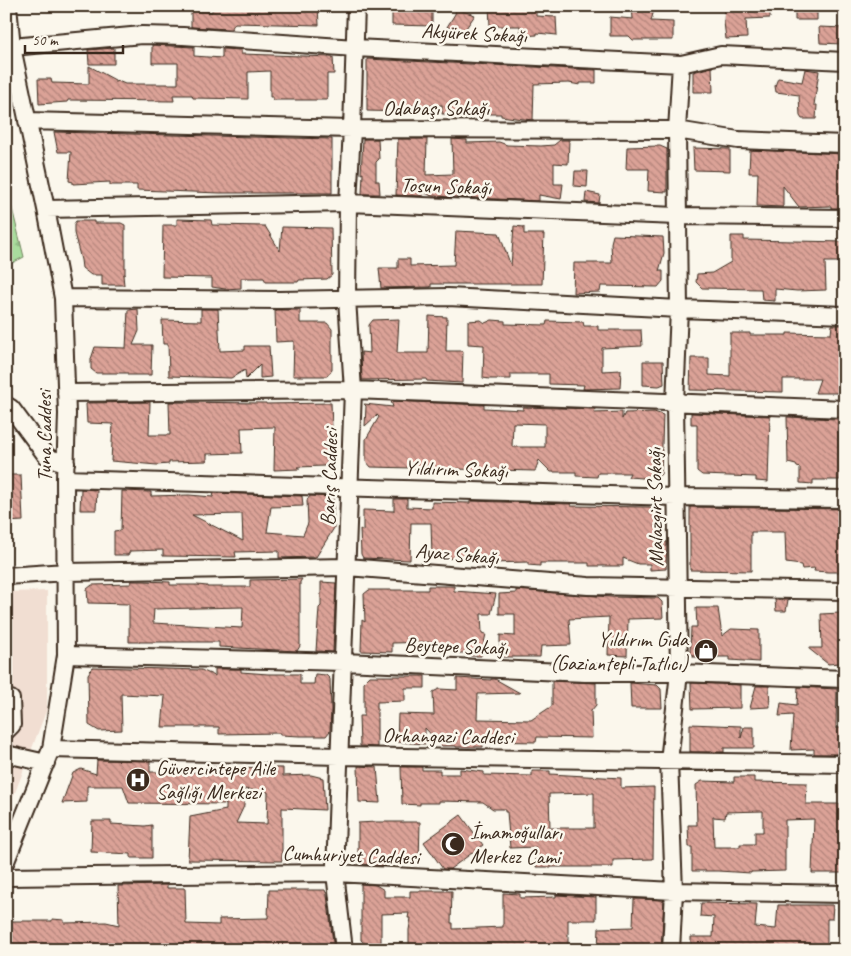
<svg xmlns="http://www.w3.org/2000/svg" width="851" height="956" viewBox="0 0 851 956" font-family="Caveat,sans-serif">
<style>
.built{fill:#f1ded2}
.forest{fill:url(#forest-firs);stroke:#72835e}
.building{fill:url(#building-back-hatch);stroke:#3b2a1e;fill-rule:evenodd}
.lines{fill:none;stroke-linecap:round;stroke-linejoin:round}
.minor-casing{stroke:#3b2a1e;stroke-width:20}
.minor{stroke:#fbf7ec;stroke-width:16}
.labels{text-anchor:middle;stroke-width:5;stroke-linejoin:round;paint-order:stroke}
.street-label{font-size:21px;fill:#3b2a1e;stroke:#fbf7ec}
.poi-label{font-size:21px;fill:#3b2a1e;stroke:#fbf7ec;text-anchor:start}
</style>
<defs>
<pattern id="forest-firs" width="22" height="20" patternUnits="userSpaceOnUse" patternTransform="scale(1.25)"><rect width="22" height="20" fill="#a9dc9d"/><path d="M5 1l3.5 6h-7zM16 11l3.5 6h-7z" fill="#92bd87"/></pattern>
<pattern id="building-back-hatch" width="6" height="6" patternUnits="userSpaceOnUse" patternTransform="scale(1.25)"><rect width="6" height="6" fill="#dba297"/><path d="M-1 5l2 2M0 0l6 6M5-1l2 2" fill="none" stroke="#b3847b"/></pattern>
</defs>
<rect width="100%" height="100%" fill="#fbf7ec"/>
<filter id="ink" filterUnits="userSpaceOnUse"><feTurbulence type="fractalNoise" baseFrequency=".02" numOctaves="2"/><feDisplacementMap in="SourceGraphic" scale="10" xChannelSelector="R" yChannelSelector="G"/><feConvolveMatrix kernelMatrix="1 2 1 2 8 2 1 2 1" color-interpolation-filters="sRGB"/></filter>
<g filter="url(#ink)">
<path class="built" d="M47,591V709L6,816V592Z"/>
<path class="forest" d="M6,184L24,257L6,266Z"/>
<path class="building" d="M237,6H318L319,25L235,23L231,29H229L191,27V11L212,12V8Z
M392,6H432V26L392,25Z
M489,6H536V16L556,17L557,35L537,33V35L521,36L520,26H490Z
M632,6H655L651,21L673,22V40H633L629,36H610V17L633,19Z
M725,6H770V18L746,19L747,38L726,39L724,22Z
M795,6H817V20H795Z
M456,9L475,15L464,31L447,27L455,14Z
M819,27L845,28V42H842V44L820,43Z
M152,45L194,47V56L222,58V49L241,50V54L333,57L334,74H327V100H273V97H270V71L248,72V99L193,98L192,95H173L174,101L68,100L67,102L39,104L38,79H51L52,83L89,84V66L115,80V82L118,81L125,84H178V63H152Z
M114,48V64H89L88,50Z
M367,59L596,70V83H580V85L569,83L534,84L533,120L515,118L501,116V114H442V105L404,106V112L367,111Z
M712,67L713,92H693V72Z
M805,69L819,71L814,105H817L816,119H802L800,116L799,95L776,92L775,86L778,78L802,82Z
M54,132L332,139V193H220L137,190V185H110V182L73,184V182L69,181L71,152H58Z
M363,139H378L379,159L376,162V181H379L380,194H362L363,173L361,174Z
M398,139H427L426,175L453,174L452,139L467,140V143L499,142L507,145L541,146L554,145L560,140H569L568,164L554,163V184H563L561,199L539,195V201L432,196L423,192V196L396,195Z
M660,146L667,149V192L648,191L649,169H626L627,147Z
M693,148L730,149V171L694,170Z
M750,150L845,154V208H831V206L799,207L783,186V207L757,206L758,173H749Z
M575,171H588L587,187L574,186Z
M586,192L600,195L599,203L585,202Z
M177,219L211,220L212,225L265,226L280,251L282,227L331,228L332,275L327,279L299,280L298,282H266L264,278H241V288L225,289L212,287V278L162,277L163,225H177Z
M76,221H94V223H121L125,225V274L123,275L124,285H102V275H91L82,268L81,260L74,233V224Z
M514,226L524,227V234H544L542,284H431V287L381,288L379,268H398V259H410V266L454,265L456,231L499,233L511,266Z
M613,235L663,237L664,253L659,271H663V281L658,287L601,286L600,292L573,293L574,263H612L611,243Z
M731,236H744V240L845,242V262H825L826,290L797,291L775,289V301L762,300L761,289L702,288L696,282L697,274L712,273L731,262Z
M138,309L139,331L133,345H152L151,375H128V373H96L91,369V359L95,347L126,348L128,310Z
M201,309H218L220,351L245,350V346H269L271,377L260,378V365L246,379L245,370L231,378L169,376L168,344H163L162,320L201,321Z
M275,310H300V323H327L332,329V370L327,376H293L294,341L276,342Z
M429,316L447,317L446,351H463L462,383L427,381L426,379L362,380L361,352L370,353L369,325L373,320L399,319L397,353H428Z
M481,320L485,323L492,320L505,321V324L546,325L547,321L583,322L584,326H598V330H641L642,346L602,348V371L621,370L620,388L583,389L584,385L549,384V374H511V379H489L483,378L484,345L468,344V321Z
M832,325H842L841,367H843V393H815L820,379H783V392L690,390L691,358H709V375L730,376V333H750V335H787V333L831,334Z
M643,361H663L664,384L659,386L643,385Z
M391,401L484,405V408L523,410V407L595,409L594,413L622,412V419L625,413L654,412L663,415L661,474L656,479L628,477L630,473H598L597,477L576,476V472H551L539,460L535,471L371,467L366,461V439L379,417L377,415L365,426L366,406L364,404L393,407ZM513,423L545,424V447H512Z
M150,402L149,435H170L169,402L266,403V404L331,403L332,428H328V462L324,466L297,467L300,469L274,470L275,427L241,428L242,453L207,454V461L169,462V464L157,465L111,461L113,424L87,423L86,404L88,403Z
M691,413L770,416L768,482L756,481V477L702,475L697,471V424H691Z
M787,417L838,419L840,480H813V484L800,483V468L797,467L796,465L788,463Z
M6,475H21L23,521L6,522Z
M81,489L97,490L96,510H80Z
M122,491L151,492V496L189,495L213,497L214,493L302,496L303,506L271,507L267,532L303,535L308,523L307,500L310,496L333,497L334,528L316,557L279,558V551L235,552L236,557L163,556V550L130,551L128,555H114V531L121,530ZM242,514L243,541L192,515Z
M394,499H407V507L432,508V502L470,503V501L571,504V506L650,507L657,515L659,541L667,542L666,569L650,570V564H638L623,558V566H589V563H540V566L528,565V562L490,563V562H485V559L436,558L432,557L431,523H411L410,560L363,558L361,554L360,529L363,531V510L394,511Z
M690,507L845,509V568H842L840,572H828L814,571L815,568L802,569L801,565L786,563L785,532H751V571L690,570Z
M302,579L300,582V646L297,651L219,647V642H129V604L88,603L87,589L92,585L131,584V581H144L170,582V585H197L207,586V587H250V580ZM243,607L242,628L153,623L154,609Z
M321,582L336,583L333,652L316,651L319,608L321,606Z
M428,586H454V591L496,594L491,614H481L482,633L486,634L481,656H469V653H455V650L432,651L433,642L392,643V652L361,651L362,620L365,622L364,594L369,590H428Z
M516,590L611,597L658,598L662,602L663,618L628,619L627,656L608,655L609,617L569,619L571,645L541,646L540,657H500V635L515,636V614H499V594L516,593Z
M775,600H788L786,611H776Z
M696,608H718L722,636L731,629L759,630V662L730,660V657H693V655L690,654L691,627H697Z
M840,613L842,656L840,658V663L828,664L808,648H822L821,614Z
M93,667L201,670L215,676V669H241V672L268,674H300V684H314L315,674L326,675L330,679L331,709L330,731L326,736H300L280,735V733L219,734V727H162L165,696L121,694L122,730L99,731L89,725L88,674Z
M370,676H425V688H405V701L377,702V747L360,746L359,716H364V682Z
M457,678L491,680V679H495L520,693L478,694L477,719L531,720L552,706V681L596,683V705L591,711L592,738L537,737L536,742L483,741V747H456V746H442L425,728V744L397,742L398,714L434,715L433,692L439,689L457,690Z
M630,683L657,685L661,689L662,708H631Z
M691,683L740,685V708L692,709Z
M756,686H769L770,707L750,708Z
M798,687L837,689L836,728H844L843,754H814V749L791,750L793,715L779,716L781,703L797,705Z
M690,724L741,726V738L744,727H754V748H724V752H690Z
M97,760L150,761V772H208L209,767L283,768V776L311,775L323,778L325,810L282,808V861L188,860L190,817L226,810V804L129,803L123,786H87V802L62,803L73,773L81,769L96,774ZM244,789L268,792L267,824L236,823L244,806Z
M358,766L377,767L380,803L359,802Z
M401,767H422V770H440V774H460V769L484,772V775L532,776V771H550V774L621,778V788L654,787L653,859L613,860V867H536V847L510,848L507,812H505V809H493L483,802L439,801V803H420V805L402,804ZM594,793V828H550L549,794Z
M734,777H754V782L807,783L806,804H845V873H812L814,819L785,820V871L751,872V873L718,871H692V847H689L688,825H697L696,785L702,781L734,782ZM763,811V832H755V844H740V847H714L713,817L725,818L726,812Z
M461,815L483,845L450,869H443L424,842Z
M92,821H111V824L145,826L152,825V858H131V854L91,852Z
M376,822H420L419,863L388,862L387,864L391,866L360,864L358,861V823Z
M361,884L376,885L384,890V897H410V891H452L451,923H453V929L503,927V893L520,894V898L556,897V895L596,897V920H568V950H409V930L411,918H408L409,913L381,914V950H370L361,940Z
M167,885V888H185L186,924L219,925V919L268,918L269,890H325L327,895L334,950L261,948L260,950L169,948L125,950V947L64,946L63,948H50V949H6V921H52V919L64,920V923L106,922L119,925L118,886Z
M634,899L664,900L661,950H598L599,928L633,927Z
M701,903L757,904L755,927L776,929L778,905H833L832,919H827V950H691V937H713L714,917L700,916Z"/>
<g class="lines">
<g class="minor-casing">
<path id="minor" d="M12,47L142,35L183,36L355,48L681,64L721,55L845,61
M27,121L352,129L677,130L738,140L845,144
M46,209L348,203L677,216L845,218
M63,298L280,300L448,297L679,309L845,315
M66,393L353,390L845,409
M6,405L11,408L45,454L49,458L66,463
M65,479L676,497L845,499
M6,576L66,572L347,567L588,586L845,591
M66,655L344,662L585,673H679L845,679
M6,731L12,725L11,699
M51,749L339,756L845,764
M6,754L46,763
M6,861L51,749L66,655L65,479L67,414L63,298L46,209L12,47L8,6
M6,877L335,873L674,891L845,894
M344,950L335,873L353,390L347,299L348,203L352,129L356,6
M671,950L674,891L669,761L679,673L675,403L679,309L677,130L681,64"/>
</g>
<use href="#minor" class="minor"/>
</g>
</g>
<defs>
<g id="shop-disc" transform="scale(1.25)"><circle r="9.5" fill="#3b2a1e" stroke="#fbf7ec"/><path d="M-5-2.5h2.3a2.7 3.5 0 0 1 5.4 0H5L5.5 6h-11ZM-1.5-2.5h3a1.5 2.3 0 0 0-3 0Z" fill="#fff"/></g>
<g id="hospital-disc" transform="scale(1.25)"><circle r="9.5" fill="#3b2a1e" stroke="#fbf7ec"/><path d="M-5-5h3v3.5h4V-5h3V5h-3V1.5h-4V5h-3Z" fill="#fff"/></g>
<g id="mosque-disc" transform="scale(1.25)"><circle r="9.5" fill="#3b2a1e" stroke="#fbf7ec"/><path d="M3.5-4.9A6 6 0 1 0 3.5 4.9A5 5 0 1 1 3.5-4.9Z" fill="#fff"/></g>
</defs>
<g fill-rule="evenodd">
<use href="#shop-disc" x="706" y="651"/>
<use href="#hospital-disc" x="138" y="780"/>
<use href="#mosque-disc" x="453" y="844"/>
</g>
<g class="labels">
<g class="street-label">
<text transform="translate(474 33) rotate(3)" y="7">Akyürek Sokağı</text>
<text x="436" y="115">Odabaşı Sokağı</text>
<text transform="translate(446 186) rotate(2)" y="7">Tosun Sokağı</text>
<text transform="translate(44 436) rotate(-90)" y="7">Tuna Caddesi</text>
<text transform="translate(456 469) rotate(2)" y="7">Yıldırım Sokağı</text>
<text transform="translate(329 477) rotate(-88)" y="7">Barış Caddesi</text>
<text transform="translate(655 507) rotate(-91)" y="7">Malazgirt Sokağı</text>
<text transform="translate(457 554) rotate(5)" y="7">Ayaz Sokağı</text>
<text transform="translate(456 646) rotate(2)" y="7">Beytepe Sokağı</text>
<text transform="translate(448 736) rotate(1)" y="7">Orhangazi Caddesi</text>
<text transform="translate(351 855) rotate(2)" y="7">Cumhuriyet Caddesi</text>
</g>
<g class="poi-label">
<text x="688" y="646" text-anchor="end">Yıldırım Gıda<tspan x="688" dy="24">(Gaziantepli Tatlıcı)</tspan></text>
<text x="156" y="775">Güvercintepe Aile<tspan x="156" dy="24">Sağlığı Merkezi</tspan></text>
<text x="470" y="839">İmamoğulları<tspan x="470" dy="24">Merkez Cami</tspan></text>
</g>
</g>
<rect width="851" height="956" fill="none" stroke="#fbf7ec" stroke-width="25"/>
<rect x="12" y="12" width="826" height="931" fill="none" stroke="#3b2a1e" stroke-width="2" filter="url(#ink)"/>
<path d="M25 45v8h98v-8" fill="none" stroke="#3b2a1e" stroke-width="2.5"/>
<text x="32" y="45" font-size="15" fill="#3b2a1e" stroke="#fbf7ec" stroke-width="4" paint-order="stroke">50 m</text>
</svg>
